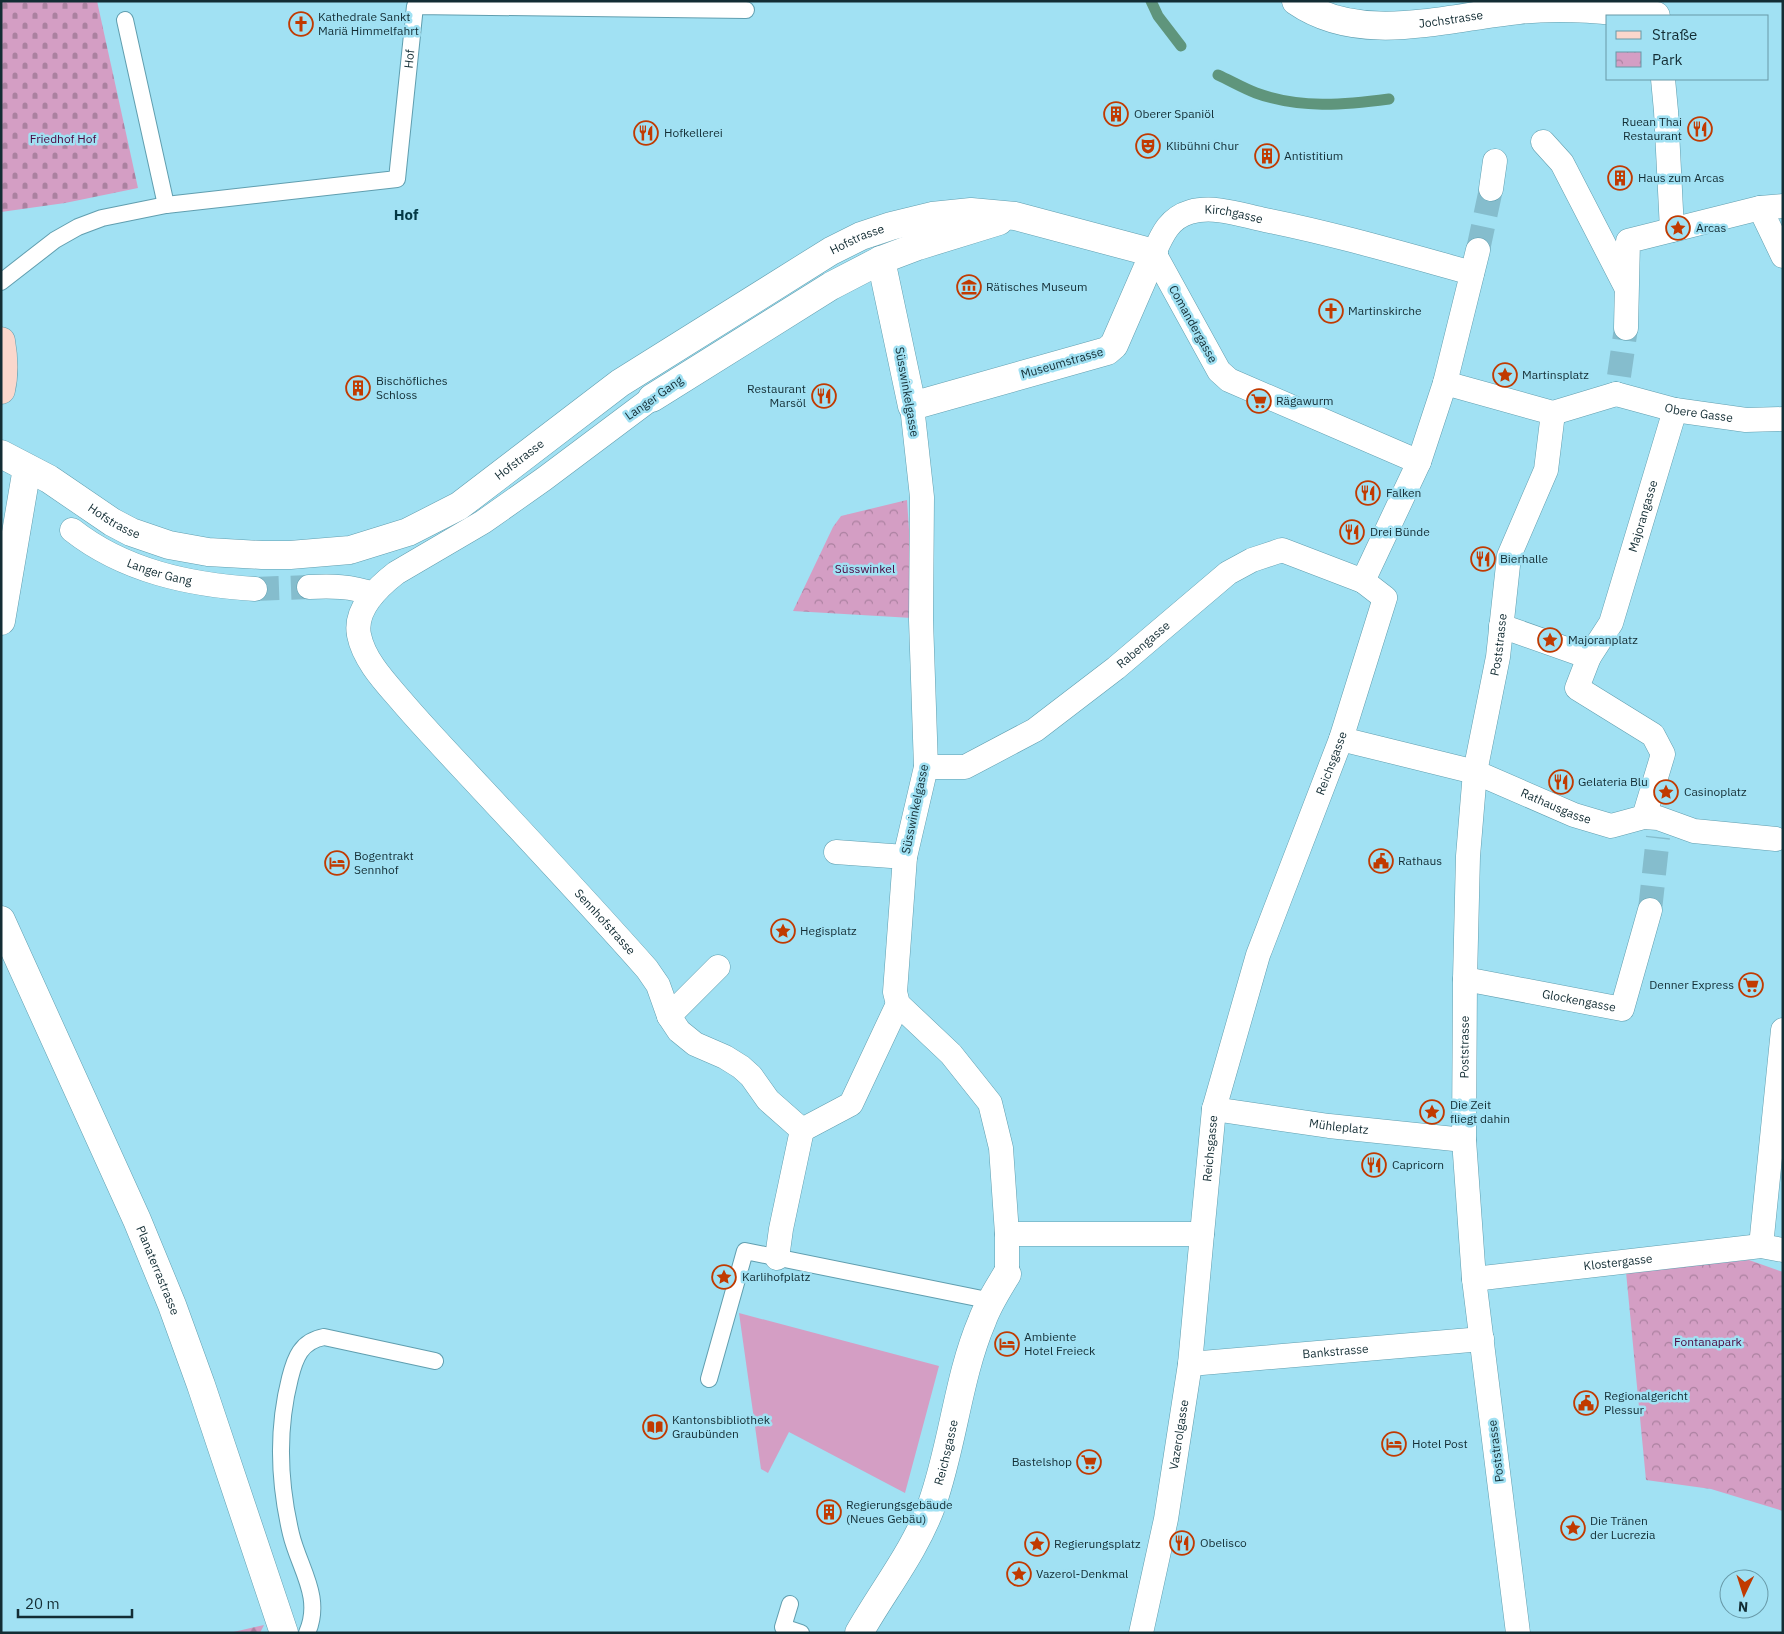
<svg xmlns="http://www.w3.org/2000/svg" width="1784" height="1634" viewBox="0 0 1784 1634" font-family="'IBM Plex Sans',sans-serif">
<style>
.green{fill:#d49ec4}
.forest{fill:url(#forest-firs)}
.cemetery{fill:url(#cemetery-stones)}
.park{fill:url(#park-crowns)}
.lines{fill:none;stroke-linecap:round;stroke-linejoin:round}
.stream{stroke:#5f957c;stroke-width:11}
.pedestrian-tunnel{stroke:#85bdcd;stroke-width:24;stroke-dasharray:24 12;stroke-linecap:butt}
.service-casing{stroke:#609eaf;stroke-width:18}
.pedestrian-casing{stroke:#609eaf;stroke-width:25}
.minor-casing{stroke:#609eaf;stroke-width:29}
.secondary-casing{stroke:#609eaf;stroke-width:29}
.service{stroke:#fff;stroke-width:16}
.pedestrian{stroke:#fff;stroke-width:24}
.minor{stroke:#fff;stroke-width:28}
.secondary{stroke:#fad7cc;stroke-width:28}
.labels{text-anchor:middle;stroke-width:5;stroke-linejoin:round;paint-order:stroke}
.poi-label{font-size:12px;fill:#132d34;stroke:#a1e1f3;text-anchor:start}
.street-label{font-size:12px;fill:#132d34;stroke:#a1e1f3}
.park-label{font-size:12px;fill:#4b053e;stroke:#a1e1f3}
.quarter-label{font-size:15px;font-weight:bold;fill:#043945;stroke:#a1e1f3}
</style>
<defs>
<pattern id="forest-firs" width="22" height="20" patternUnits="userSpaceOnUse" patternTransform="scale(1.25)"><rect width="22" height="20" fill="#d49ec4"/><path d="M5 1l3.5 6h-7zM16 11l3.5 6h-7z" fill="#ab81a0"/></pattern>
<pattern id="cemetery-stones" width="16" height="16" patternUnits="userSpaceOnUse" patternTransform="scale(1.25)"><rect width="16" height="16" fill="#d49ec4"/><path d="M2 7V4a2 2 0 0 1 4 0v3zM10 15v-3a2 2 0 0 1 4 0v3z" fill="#ab81a0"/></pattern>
<pattern id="park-crowns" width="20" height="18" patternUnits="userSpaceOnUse" patternTransform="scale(1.25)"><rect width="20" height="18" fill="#d49ec4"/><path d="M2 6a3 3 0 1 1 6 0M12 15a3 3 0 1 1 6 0" fill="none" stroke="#ab81a0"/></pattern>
</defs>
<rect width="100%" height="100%" fill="#a1e1f3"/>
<path class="green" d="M739,1313L939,1366L905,1493L789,1432L768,1473L761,1469Z"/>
<path class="forest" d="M264,1625L260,1633H229Z"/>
<path class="cemetery" d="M1,1H97L138,188L65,203L1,212Z"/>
<path class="park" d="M907,500L912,574V618L793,611L833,527L841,516Z
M1749,1260L1783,1272V1511L1711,1489L1646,1480L1626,1272Z"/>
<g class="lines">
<path class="stream" d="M1151,1L1158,16L1181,46
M1218,75C1231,81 1243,88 1256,93C1300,109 1344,105 1389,99"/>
<path class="pedestrian-tunnel" d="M1478,250L1491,189
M1619,376L1626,328
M255,589L309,587
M1650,910L1658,837"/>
<g class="service-casing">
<g id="service">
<path d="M125,20L166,205"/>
<path id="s1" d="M1,282L55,240L78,227L102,218L166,205L397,179L415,6L746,10"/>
<path d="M709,1379L745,1251L992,1301"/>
<path d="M790,1604L783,1627L801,1633"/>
<path d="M307,1633C323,1597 299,1568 291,1534C279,1483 277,1429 290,1378C295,1358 301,1341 324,1337L435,1361"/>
</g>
</g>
<g class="pedestrian-casing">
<g id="pedestrian">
<path d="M1663,79L1666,111L1672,230"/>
<path d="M1543,142L1562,163L1626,287"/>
<path d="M1491,189L1495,161"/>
<path d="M1760,208L1783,256"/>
<path d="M1626,328L1628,241L1760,208L1783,206"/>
<path d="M1445,383L1553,413L1616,394"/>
<path id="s2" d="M1616,394L1675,410L1746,420L1783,419"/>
<path id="s3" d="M652,398L544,479L483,522L396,573C378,587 354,609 359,635C364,661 387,684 404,704C429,733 455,760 481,788C537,848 593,908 647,969L658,985L669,1016L679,1031L695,1044L725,1057L741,1067L751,1076L768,1100L802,1130L781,1229L777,1258"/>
<path d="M912,406L922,497L921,620L926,767L905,857L895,992L898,1004L951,1054L990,1103L1001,1148L1007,1234"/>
<path id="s4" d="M1419,462L1229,380L1219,371L1154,253C1162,235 1169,218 1190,212C1214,205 1241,215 1265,220C1335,234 1403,254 1472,273"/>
<path id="s5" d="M72,530C124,571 190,585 255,589"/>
<path d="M309,587C332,586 351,586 373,594"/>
<path d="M1501,626L1589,657L1577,688L1653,735L1663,754L1644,817"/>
<path id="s6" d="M1589,657L1611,623L1675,410"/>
<path id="s7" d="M1341,739L1475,772L1574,815L1611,826L1644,817L1658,818L1694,831L1776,839"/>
<path id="s8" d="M926,767H965L1035,730L1116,668L1228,573L1252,560L1282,550L1363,581"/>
<path d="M836,852L905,857"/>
<path id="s9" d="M1465,979L1622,1009L1650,910"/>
<path d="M669,1016L718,967"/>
<path id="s10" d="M1214,1109L1329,1126L1464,1140"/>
<path d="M802,1130L851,1104L898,1004"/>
<path d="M1761,1246L1783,1030"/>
<path id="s11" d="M1007,1274V1234H1202L1214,1109L1258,955L1341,739L1385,598L1363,581L1419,462L1445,383L1478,250"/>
<path id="s12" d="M1474,1279L1761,1246L1783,1250"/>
<path id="s13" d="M1190,1364L1482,1339"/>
<path id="s14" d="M1141,1633L1166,1519L1190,1364L1202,1234"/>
<path id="s15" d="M1518,1633L1474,1279L1464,1140L1465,979L1468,856L1475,772L1498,657L1509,556L1546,470L1553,413"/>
</g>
</g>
<g class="minor-casing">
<g id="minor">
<path id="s16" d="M1296,1C1361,46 1447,17 1519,10C1565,5 1610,10 1656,16"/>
<path d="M652,398L831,286L881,260L918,246L999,221"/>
<path id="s17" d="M1,454L49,479L112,522L131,532L169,545L208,552L262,555H290L350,550L408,532L459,506L620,383L831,251L861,236L891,226L932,216L971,212L1015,216L1154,253L1114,345L1107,351L912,406L881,260"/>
<path d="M1,621L27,468"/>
<path id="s18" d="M1,920L137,1220L172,1305L201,1385L284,1633"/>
<path id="s19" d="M859,1633C884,1589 915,1551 932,1504C953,1445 958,1377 982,1321C988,1304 998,1289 1007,1274"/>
</g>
</g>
<g class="secondary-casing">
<path id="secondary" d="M1,341C4,358 5,373 1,390"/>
</g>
<use href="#service" class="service"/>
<use href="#pedestrian" class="pedestrian"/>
<use href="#minor" class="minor"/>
<use href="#secondary" class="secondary"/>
</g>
<defs>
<g id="church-ring" transform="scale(1.25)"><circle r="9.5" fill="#a1e1f3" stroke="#c13a00" stroke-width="1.5"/><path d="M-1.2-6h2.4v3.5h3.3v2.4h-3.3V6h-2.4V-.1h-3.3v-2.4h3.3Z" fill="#c13a00"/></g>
<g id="building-ring" transform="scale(1.25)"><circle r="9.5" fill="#a1e1f3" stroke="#c13a00" stroke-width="1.5"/><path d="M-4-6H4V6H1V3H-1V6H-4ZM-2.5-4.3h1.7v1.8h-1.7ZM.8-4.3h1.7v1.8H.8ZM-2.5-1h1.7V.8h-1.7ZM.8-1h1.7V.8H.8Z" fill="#c13a00"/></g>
<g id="restaurant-ring" transform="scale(1.25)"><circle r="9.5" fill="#a1e1f3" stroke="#c13a00" stroke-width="1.5"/><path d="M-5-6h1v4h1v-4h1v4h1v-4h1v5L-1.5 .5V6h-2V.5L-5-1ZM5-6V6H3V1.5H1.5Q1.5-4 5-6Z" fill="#c13a00"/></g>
<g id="theatre-ring" transform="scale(1.25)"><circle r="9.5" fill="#a1e1f3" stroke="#c13a00" stroke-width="1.5"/><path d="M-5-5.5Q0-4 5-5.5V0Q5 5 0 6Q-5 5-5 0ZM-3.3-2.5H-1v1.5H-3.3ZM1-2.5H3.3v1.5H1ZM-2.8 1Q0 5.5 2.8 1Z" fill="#c13a00"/></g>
<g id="sight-ring" transform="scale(1.25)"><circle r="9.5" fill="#a1e1f3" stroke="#c13a00" stroke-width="1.5"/><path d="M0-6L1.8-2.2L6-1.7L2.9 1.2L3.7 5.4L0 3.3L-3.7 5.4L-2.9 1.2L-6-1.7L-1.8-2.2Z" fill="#c13a00"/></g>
<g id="museum-ring" transform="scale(1.25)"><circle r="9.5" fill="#a1e1f3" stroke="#c13a00" stroke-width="1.5"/><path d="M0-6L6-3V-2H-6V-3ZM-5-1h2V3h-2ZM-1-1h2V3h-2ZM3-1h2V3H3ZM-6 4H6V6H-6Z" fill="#c13a00"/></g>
<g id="supermarket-ring" transform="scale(1.25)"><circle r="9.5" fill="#a1e1f3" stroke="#c13a00" stroke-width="1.5"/><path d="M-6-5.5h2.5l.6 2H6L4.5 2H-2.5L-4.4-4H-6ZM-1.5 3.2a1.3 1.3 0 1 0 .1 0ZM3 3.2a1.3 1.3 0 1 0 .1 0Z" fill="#c13a00"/></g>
<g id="civic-ring" transform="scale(1.25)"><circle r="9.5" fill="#a1e1f3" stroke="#c13a00" stroke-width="1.5"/><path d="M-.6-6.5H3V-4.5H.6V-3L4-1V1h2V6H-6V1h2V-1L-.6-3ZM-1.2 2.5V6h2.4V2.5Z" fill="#c13a00"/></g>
<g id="hotel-ring" transform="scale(1.25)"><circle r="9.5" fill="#a1e1f3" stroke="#c13a00" stroke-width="1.5"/><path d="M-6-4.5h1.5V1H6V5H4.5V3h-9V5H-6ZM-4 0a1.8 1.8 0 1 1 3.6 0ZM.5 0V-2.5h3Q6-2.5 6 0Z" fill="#c13a00"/></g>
<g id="library-ring" transform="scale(1.25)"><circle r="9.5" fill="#a1e1f3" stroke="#c13a00" stroke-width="1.5"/><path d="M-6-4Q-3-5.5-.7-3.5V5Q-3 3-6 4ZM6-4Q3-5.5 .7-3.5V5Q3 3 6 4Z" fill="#c13a00"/></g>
</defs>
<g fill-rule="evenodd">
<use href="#church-ring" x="301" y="24"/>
<use href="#building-ring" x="1116" y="114"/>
<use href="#restaurant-ring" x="1700" y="129"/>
<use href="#restaurant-ring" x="646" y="133"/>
<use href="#theatre-ring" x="1148" y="146"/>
<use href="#building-ring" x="1267" y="156"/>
<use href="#building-ring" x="1620" y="178"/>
<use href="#sight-ring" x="1678" y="228"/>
<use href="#museum-ring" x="969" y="287"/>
<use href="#church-ring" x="1331" y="311"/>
<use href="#sight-ring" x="1505" y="375"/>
<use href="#building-ring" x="358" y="388"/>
<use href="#restaurant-ring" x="824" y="396"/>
<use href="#supermarket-ring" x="1259" y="401"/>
<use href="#restaurant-ring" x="1368" y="493"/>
<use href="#restaurant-ring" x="1352" y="532"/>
<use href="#restaurant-ring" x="1483" y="559"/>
<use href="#sight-ring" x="1550" y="640"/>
<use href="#restaurant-ring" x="1561" y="782"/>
<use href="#sight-ring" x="1666" y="792"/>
<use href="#civic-ring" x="1381" y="861"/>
<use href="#hotel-ring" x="337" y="863"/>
<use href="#sight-ring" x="783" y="931"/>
<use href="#supermarket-ring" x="1751" y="985"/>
<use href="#sight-ring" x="1432" y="1112"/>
<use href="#restaurant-ring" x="1374" y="1165"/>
<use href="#sight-ring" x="724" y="1277"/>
<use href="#hotel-ring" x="1007" y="1344"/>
<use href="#civic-ring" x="1586" y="1403"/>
<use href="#library-ring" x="655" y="1427"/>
<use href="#hotel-ring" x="1394" y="1444"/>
<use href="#supermarket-ring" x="1089" y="1462"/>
<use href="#building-ring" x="829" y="1512"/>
<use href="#sight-ring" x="1573" y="1528"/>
<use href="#restaurant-ring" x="1182" y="1543"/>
<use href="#sight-ring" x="1037" y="1544"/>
<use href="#sight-ring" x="1019" y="1574"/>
</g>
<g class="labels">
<g class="poi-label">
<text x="318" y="21">Kathedrale Sankt<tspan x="318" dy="14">Mariä Himmelfahrt</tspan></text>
<text x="1134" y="118">Oberer Spaniöl</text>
<text x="1682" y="126" text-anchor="end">Ruean Thai<tspan x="1682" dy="14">Restaurant</tspan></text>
<text x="664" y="137">Hofkellerei</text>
<text x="1166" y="150">Klibühni Chur</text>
<text x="1284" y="160">Antistitium</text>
<text x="1638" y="182">Haus zum Arcas</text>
<text x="1696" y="232">Arcas</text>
<text x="986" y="291">Rätisches Museum</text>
<text x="1348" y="315">Martinskirche</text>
<text x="1522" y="379">Martinsplatz</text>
<text x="376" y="385">Bischöfliches<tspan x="376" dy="14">Schloss</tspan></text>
<text x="806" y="393" text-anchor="end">Restaurant<tspan x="806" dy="14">Marsöl</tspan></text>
<text x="1276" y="405">Rägawurm</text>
<text x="1386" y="497">Falken</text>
<text x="1370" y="536">Drei Bünde</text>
<text x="1500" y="563">Bierhalle</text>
<text x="1568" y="644">Majoranplatz</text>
<text x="1578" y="786">Gelateria Blu</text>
<text x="1684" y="796">Casinoplatz</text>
<text x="354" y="860">Bogentrakt<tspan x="354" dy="14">Sennhof</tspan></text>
<text x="1398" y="865">Rathaus</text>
<text x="800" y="935">Hegisplatz</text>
<text x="1734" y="989" text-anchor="end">Denner Express</text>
<text x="1450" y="1109">Die Zeit<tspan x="1450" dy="14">fliegt dahin</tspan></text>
<text x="1392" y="1169">Capricorn</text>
<text x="742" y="1281">Karlihofplatz</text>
<text x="1024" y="1341">Ambiente<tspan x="1024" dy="14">Hotel Freieck</tspan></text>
<text x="1604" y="1400">Regionalgericht<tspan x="1604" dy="14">Plessur</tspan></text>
<text x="672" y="1424">Kantonsbibliothek<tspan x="672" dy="14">Graubünden</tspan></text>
<text x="1412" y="1448">Hotel Post</text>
<text x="1072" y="1466" text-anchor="end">Bastelshop</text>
<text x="846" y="1509">Regierungsgebäude<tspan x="846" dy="14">(Neues Gebäu)</tspan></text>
<text x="1590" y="1525">Die Tränen<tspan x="1590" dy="14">der Lucrezia</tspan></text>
<text x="1200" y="1547">Obelisco</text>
<text x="1054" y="1548">Regierungsplatz</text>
<text x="1036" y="1578">Vazerol-Denkmal</text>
</g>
<g class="street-label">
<text dy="4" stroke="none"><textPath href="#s16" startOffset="160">Jochstrasse</textPath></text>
<text dy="4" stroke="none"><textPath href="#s1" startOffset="539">Hof</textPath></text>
<text dy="4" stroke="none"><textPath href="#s4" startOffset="456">Kirchgasse</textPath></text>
<text dy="4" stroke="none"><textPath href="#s17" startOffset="972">Hofstrasse</textPath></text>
<text transform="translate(1193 324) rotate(61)" y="4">Comandergasse</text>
<text transform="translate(1062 363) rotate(-16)" y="4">Museumstrasse</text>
<text transform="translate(907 392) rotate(80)" y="4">Süsswinkelgasse</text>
<text transform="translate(654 398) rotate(-35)" y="4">Langer Gang</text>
<text dy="4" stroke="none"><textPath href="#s2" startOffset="85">Obere Gasse</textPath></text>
<text dy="4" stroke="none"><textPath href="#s17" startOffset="568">Hofstrasse</textPath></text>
<text dy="4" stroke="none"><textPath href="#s6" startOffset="152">Majorangasse</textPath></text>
<text dy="4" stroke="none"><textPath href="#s17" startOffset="132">Hofstrasse</textPath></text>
<text dy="4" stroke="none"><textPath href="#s5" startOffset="98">Langer Gang</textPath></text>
<text dy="4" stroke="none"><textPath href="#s8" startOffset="256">Rabengasse</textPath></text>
<text dy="4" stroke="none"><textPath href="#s15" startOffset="994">Poststrasse</textPath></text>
<text dy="4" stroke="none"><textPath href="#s11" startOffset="726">Reichsgasse</textPath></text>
<text dy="4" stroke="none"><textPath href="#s7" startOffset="226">Rathausgasse</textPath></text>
<text transform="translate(915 809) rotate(-78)" y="4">Süsswinkelgasse</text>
<text dy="4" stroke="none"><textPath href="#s3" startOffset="766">Sennhofstrasse</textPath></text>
<text dy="4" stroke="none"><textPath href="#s9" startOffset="116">Glockengasse</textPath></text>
<text dy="4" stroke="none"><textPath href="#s15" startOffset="589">Poststrasse</textPath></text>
<text dy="4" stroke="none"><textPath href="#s10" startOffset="126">Mühleplatz</textPath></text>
<text dy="4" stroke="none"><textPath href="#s11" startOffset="321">Reichsgasse</textPath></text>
<text dy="4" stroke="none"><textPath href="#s12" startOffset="145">Klostergasse</textPath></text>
<text dy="4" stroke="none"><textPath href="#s18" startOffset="384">Planaterrastrasse</textPath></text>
<text dy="4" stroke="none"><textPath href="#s13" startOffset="146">Bankstrasse</textPath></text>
<text dy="4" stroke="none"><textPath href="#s14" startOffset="202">Vazerolgasse</textPath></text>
<text dy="4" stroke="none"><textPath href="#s19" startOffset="202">Reichsgasse</textPath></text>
<text transform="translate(1496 1451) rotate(-97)" y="4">Poststrasse</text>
</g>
<g class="park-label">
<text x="63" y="143">Friedhof Hof</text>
<text x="865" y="573">Süsswinkel</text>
<text x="1708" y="1346">Fontanapark</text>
</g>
<g class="quarter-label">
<text x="406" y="220">Hof</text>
</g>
</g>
<rect width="1784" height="1634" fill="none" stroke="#132d34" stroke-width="5"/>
<rect x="1606" y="15" width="162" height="65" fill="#a1e1f3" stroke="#6899a7"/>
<rect x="1616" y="31" width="25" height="8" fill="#fad7cc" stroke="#6899a7"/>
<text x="1652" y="40" font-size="15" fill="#132d34">Straße</text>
<rect x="1616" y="52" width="25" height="15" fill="url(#park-crowns)" stroke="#6899a7"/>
<text x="1652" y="65" font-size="15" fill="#132d34">Park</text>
<g transform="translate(1744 1594) rotate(184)"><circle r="24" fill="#a1e1f3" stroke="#6899a7"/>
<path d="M0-4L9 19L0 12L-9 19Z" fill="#c13a00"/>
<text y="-8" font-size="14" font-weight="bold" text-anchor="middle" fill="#132d34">N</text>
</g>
<path d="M18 1609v8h114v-8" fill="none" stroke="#132d34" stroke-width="2.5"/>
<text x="25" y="1609" font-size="15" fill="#132d34" stroke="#a1e1f3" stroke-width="4" paint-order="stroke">20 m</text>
</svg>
